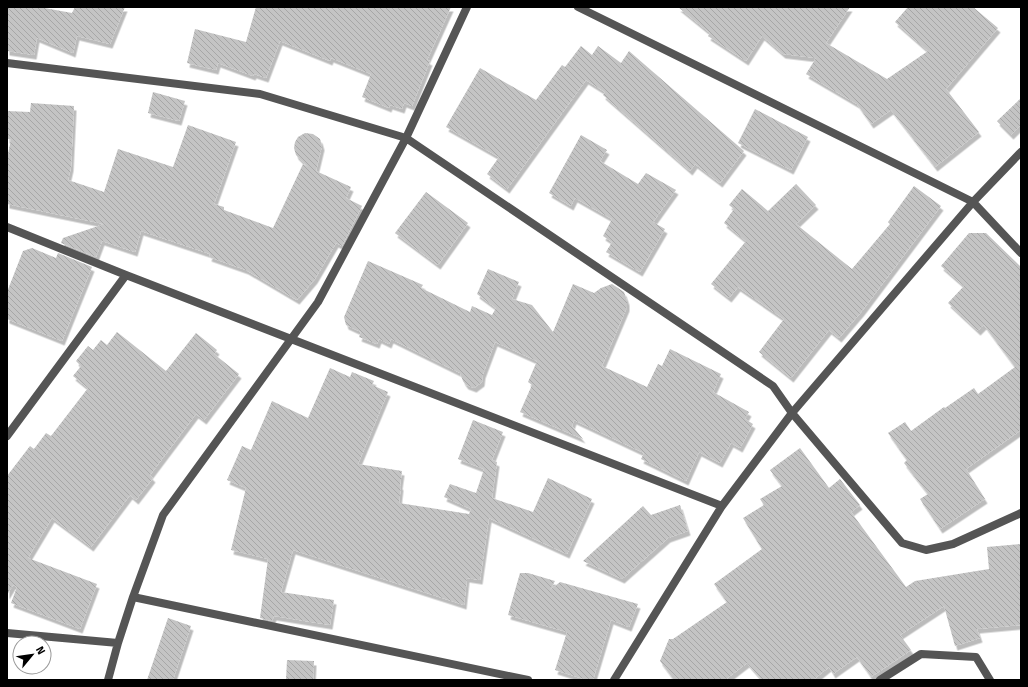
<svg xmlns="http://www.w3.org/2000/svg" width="1028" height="687" viewBox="0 0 1028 687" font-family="'Fira Sans',sans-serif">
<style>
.building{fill:url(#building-back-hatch);filter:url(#shadow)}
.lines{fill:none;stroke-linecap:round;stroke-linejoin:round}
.minor{stroke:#555;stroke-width:8}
</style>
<defs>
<pattern id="building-back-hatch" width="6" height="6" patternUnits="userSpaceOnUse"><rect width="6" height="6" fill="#c4c4c4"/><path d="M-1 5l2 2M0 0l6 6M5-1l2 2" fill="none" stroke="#a7a7a7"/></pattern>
<filter id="shadow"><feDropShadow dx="2.5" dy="4.5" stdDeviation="0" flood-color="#0004"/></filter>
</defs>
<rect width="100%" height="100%" fill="#fff"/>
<path class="building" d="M7,7H39L72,13L75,7H125L110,44L77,36L73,53L37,38L34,55L7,51Z
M256,7H451L427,60L430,61L412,106L404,103L402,109L390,105L389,108L362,97L371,74L331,58L330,61L280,41L266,78L254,74L253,76L218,63L216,70L187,63L195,29L246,42Z
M678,7H850L826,43L887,79L928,51L895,22L908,7H973L998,28L946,89L979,132L935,167L891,110L871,124L857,104L806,74L816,58L783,54L762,36L746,61L708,36L710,33Z
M581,46L592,55L598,46L621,63L629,51L744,151L720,183L695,164L690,171L603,95L605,92L586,80L507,189L487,174L499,157L446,127L480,68L536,100L562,65L565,67Z
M153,92L185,101L179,121L148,113Z
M1021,98V125L1011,135L997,121Z
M31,103L74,106L71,167L68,180L104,192L118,149L173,167L188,125L236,142L214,204L224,207V210L273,228L303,164L308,167L296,155L294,148L295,142L298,137L305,133L313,134L320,139L322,146L316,171L351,187L346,198L362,206L342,246L336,243L315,279L297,300L246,270L209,257L210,254L141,231L135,252L102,241L96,257L61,243L63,238L104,224L7,204V159L11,139H7V111L30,112Z
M755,109L808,137L791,170L738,143Z
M581,135L607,150L600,161L638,184L646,173L676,190L653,222L665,229L640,272L606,252L612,242L603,236L612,219L575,198L571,206L549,193Z
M796,184L816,205L796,224L852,269L890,224L888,222L914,186L941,206L862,311L839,338L829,330L791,378L759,352L784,319L738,287L729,298L711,284L746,241L724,223L734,209L729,205L742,189L768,211Z
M426,192L468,223L438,265L395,233Z
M969,233H986L1021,267V430L966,469L985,499L940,529L920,499L928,494L904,463L907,460L888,433L905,422L911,431L944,407L945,408L974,388L978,394L1015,367L984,325L978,331L948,303L964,286L941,266Z
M32,248L56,258L58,253L92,267L62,341L7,319V292L23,251Z
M368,261L423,285L421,288L470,312L472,306L492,315L496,308L477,294L488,269L519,282L512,299L532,305L553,332L573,284L594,293L601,288L612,284L624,292L627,301V307L602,366L647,387L658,364L662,366L670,349L721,374L713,392L749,412L745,419L753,424L740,448L731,443L720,463L699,452L686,481L641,459L644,453L574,420L572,426L583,439L520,412L532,385L528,382L537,361L495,342L483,374L482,382L474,388L466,385L463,381L460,373L391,339L389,344L379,339L377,344L359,337L361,332L346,325L344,317Z
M117,332L166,371L196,333L217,350L214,354L239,374L204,420L196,414L150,475L153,478L136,500L130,495L91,547L52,518L28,558L97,584L80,629L11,603L17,587L13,585L7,595V476L30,446L34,449L46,433L51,436L88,388L73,376L81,366L76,361L88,346L93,350L101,340L107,345Z
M330,368L350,377L352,372L374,381L372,385L388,392L358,464L402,471L400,485L401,486L399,503L469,514L471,509L444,497L450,484L476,493L484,469L458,459L473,420L503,432L492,460L497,462L492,498L533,512L548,478L592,499L567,554L489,518L480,580L467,578L464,605L293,550L281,592L334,600L330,625L274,616L272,621L260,618L268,559L231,550L246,488L227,480L242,446L251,450L272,401L308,418Z
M800,448L829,488L840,479L860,505L851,512L906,587L915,581L989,569L987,547L1021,544V625L977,629L980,638L955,646L944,606L900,635L911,650L871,677L857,657L833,674L829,667L813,680H762L747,663L725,680H674L660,661L669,639H673L727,602L714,584L762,549L743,518L764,505L760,499L782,486L770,470Z
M680,505L688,531L668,538L622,579L583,561L643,506L651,515Z
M520,573H528L555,581L550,590L560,582L638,604L629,627L611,620L593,680H587L555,670L567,632L508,615Z
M168,618L191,626L173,680H147Z
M287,660L314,661L313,680H286Z"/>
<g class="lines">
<path class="minor" d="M578,7L973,202L1021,253
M7,63L260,94L406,138L773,386L792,413L902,543L926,550L953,544L1021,513
M7,227L126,275L722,506
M7,436L126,275
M133,597L528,680
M7,633L118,643
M108,680L118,643L133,597L163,515L318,302L406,138L467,7
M614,680L722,506L792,413L973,202L1021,152
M880,680L921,654L976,657L990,680"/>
</g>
<rect width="1028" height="687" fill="none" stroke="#000000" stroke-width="16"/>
<g transform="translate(32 655) rotate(61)"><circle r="19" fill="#ffffff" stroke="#999999"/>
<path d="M0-3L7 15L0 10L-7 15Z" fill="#000000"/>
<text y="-6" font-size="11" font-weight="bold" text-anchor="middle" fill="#000000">N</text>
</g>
</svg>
